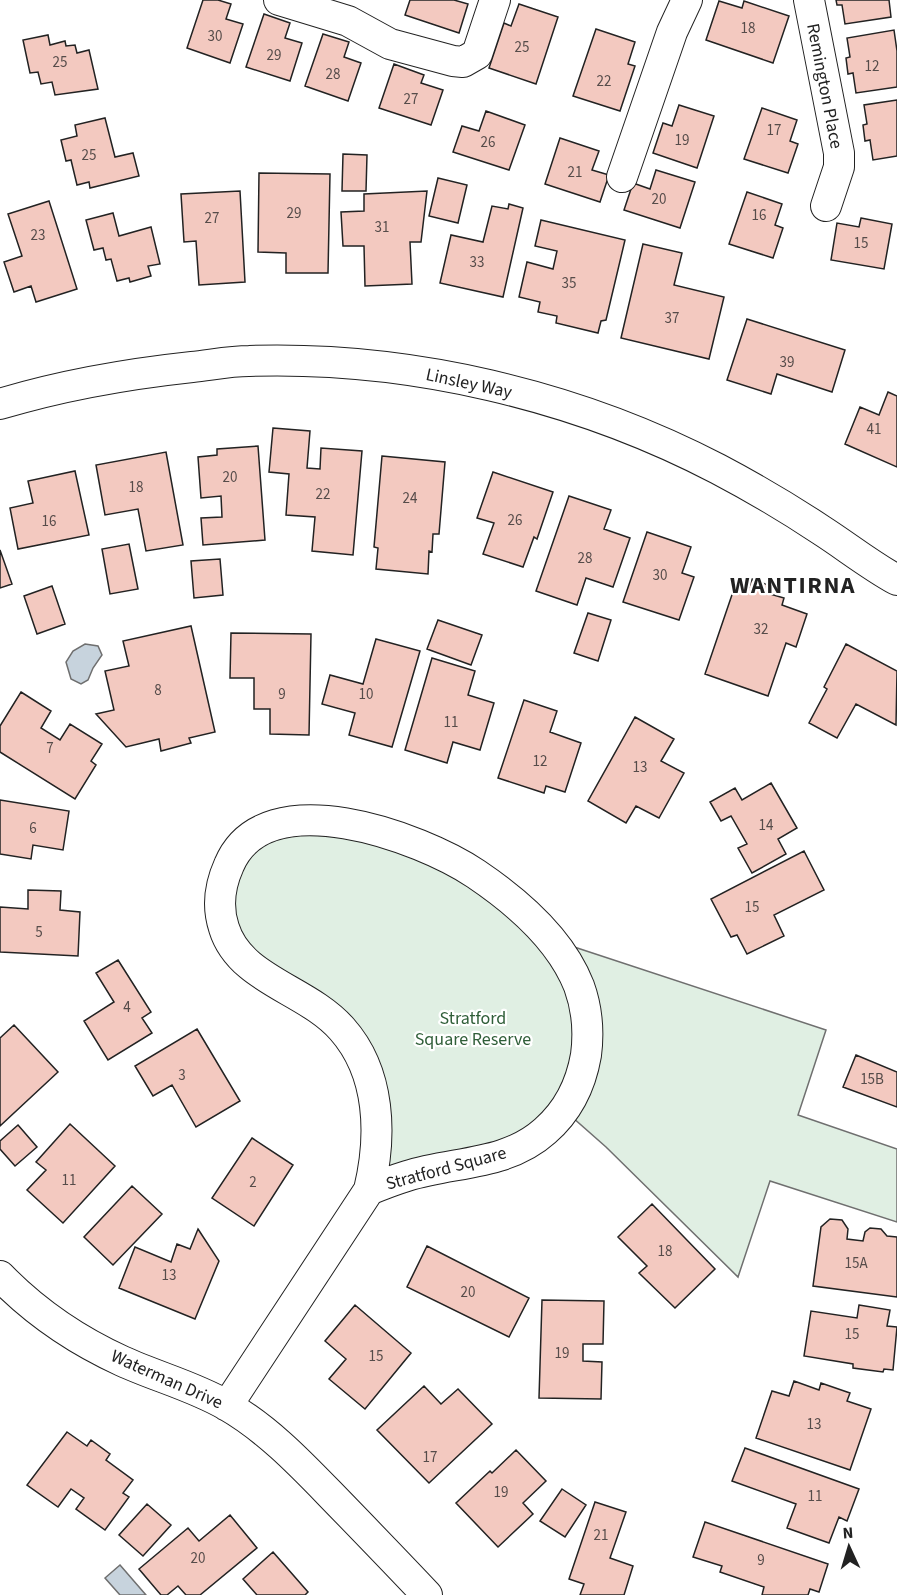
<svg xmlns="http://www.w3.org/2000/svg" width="897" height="1595" viewBox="0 0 897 1595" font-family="'Source Sans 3',sans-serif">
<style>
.green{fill:#e0efe3;stroke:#6f6f6f;stroke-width:1.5}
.water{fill:#c7d3dd;stroke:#6f6f6f;stroke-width:1.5}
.building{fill:#f3c9c0;stroke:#222;stroke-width:1.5}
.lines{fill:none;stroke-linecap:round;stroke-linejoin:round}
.street-casing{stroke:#222;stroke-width:32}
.street{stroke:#fff;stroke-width:30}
.labels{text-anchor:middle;stroke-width:4.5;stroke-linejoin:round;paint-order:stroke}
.number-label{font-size:15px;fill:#564c4a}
.street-label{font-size:18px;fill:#222;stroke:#fff}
.park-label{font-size:18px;fill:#2f5e38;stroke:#fff}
.district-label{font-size:24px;font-weight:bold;letter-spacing:1.5px;fill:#222;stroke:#fff}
</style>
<rect width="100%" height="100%" fill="#fff"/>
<path class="green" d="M261,829L404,839L550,939L826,1030L798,1115L897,1149V1222L770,1181L738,1277L606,1147L564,1110L488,1160L374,1168L372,1084L294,992L221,919Z"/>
<path class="water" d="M85,644L98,646L102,655L93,668L88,680L81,684L71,679L66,662L73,651Z
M120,1565L146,1595H120L105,1578Z"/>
<path class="building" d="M203,0H218L231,4L226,19L243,24L230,63L187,48Z
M410,0H454L468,4L459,33L405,15Z
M836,0H889L891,17L845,24L842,5H837Z
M719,1L742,8L744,1L789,16L773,63L706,40Z
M519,4L558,17L536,84L489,68L504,23L511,26Z
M264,14L290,23L285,38L302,43L290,81L246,67Z
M596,29L635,42L628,64L635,66L620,111L573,96Z
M894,30L897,51V87L856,93L853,73L848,74L846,58L850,57L847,38Z
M323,34L349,42L344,57L361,63L348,101L305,86Z
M48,35L50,45L65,41L66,46L75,45L77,53L89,50L98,89L55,95L52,82L41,84L38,72L30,73L23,40Z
M394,64L424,75L421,83L443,90L431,125L379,108Z
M897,100V156L873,160L870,140L865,141L863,125L867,124L864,105Z
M679,105L714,116L697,168L653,153L663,123L672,126Z
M762,108L797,120L790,141L798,144L788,173L744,159Z
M486,111L525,125L509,170L453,152L462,126L479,131Z
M105,118L115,157L133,153L139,176L90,188L89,182L77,185L71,160L66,161L61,140L77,136L75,125Z
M560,138L599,151L592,170L609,175L600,202L545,184Z
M343,154L367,155L366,191H342Z
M656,170L695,182L680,228L624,210L633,183L650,189Z
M259,173L330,174L328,273H286V253L258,252Z
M438,178L467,185L458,223L429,216Z
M240,191L245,282L199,285L196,241L184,242L181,194Z
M427,191L421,242H410L412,284L365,286L364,246H343L341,212L364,211V194Z
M747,192L782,204L775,225L783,228L773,258L729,244Z
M49,201L77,289L36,302L31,286L14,292L4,262L22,256L8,214Z
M509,204L523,208L503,297L440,283L451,235L483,242L492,206L508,209Z
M113,213L119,236L151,227L160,264L148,266L151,276L130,282L129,278L117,281L111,259L106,260L103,248L94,250L86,220Z
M861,218L892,224L884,269L831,260L837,223L859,227Z
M541,220L625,240L606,320L601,321L598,333L556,323L557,316L538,312L540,302L519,297L527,262L553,269L557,251L535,246Z
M643,244L682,253L674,285L724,297L709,359L621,338Z
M747,319L845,350L832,392L777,374L771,394L727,380Z
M888,392L897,396V467L845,444L860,407L879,415Z
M273,428L310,431L307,468L320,469L321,448L362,451L353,555L312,551L315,517L286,515L289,474L269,472Z
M258,446L265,540L203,545L201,518L222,517L221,496L201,498L198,457L217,455V449Z
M166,452L183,545L146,551L138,509L105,515L96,465Z
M382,456L445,462L439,534H433L432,552L429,551L428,574L376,569L378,548L374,547Z
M75,471L89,535L18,549L10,508L33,503L28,481Z
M493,472L553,492L537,539L534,537L523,567L483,554L494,523L477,518Z
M569,496L611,510L604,529L630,538L613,587L586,578L577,605L536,591Z
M647,532L691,547L682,573L694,577L679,620L623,602Z
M129,544L138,589L110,594L102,549Z
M0,550L12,584L0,588Z
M220,559L223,595L194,598L191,561Z
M752,579L773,587L770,594L784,598L782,605L807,614L796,647L786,643L768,696L705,674L736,583L749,587Z
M52,586L65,624L37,634L24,596Z
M588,613L611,620L598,661L574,653Z
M438,620L482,635L471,665L427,649Z
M191,626L215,732L189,738L191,743L161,751L159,739L126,747L96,714L114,710L105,671L129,666L123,641Z
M231,633L311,634L309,735L270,734V709H254V678H230Z
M376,639L420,651L392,747L349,735L355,713L322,704L330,675L363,684Z
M846,644L897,671L896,725L856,704L837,738L809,723L827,689L824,687Z
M432,658L475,671L468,695L494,703L480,750L453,742L447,763L405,750Z
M21,692L51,711L41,728L60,740L70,724L102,744L91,761L96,765L75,799L0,752V726Z
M524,700L557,711L550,732L581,743L565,792L546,786L544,793L498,778Z
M635,717L674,739L661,761L684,773L659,818L636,806L626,823L588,801Z
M771,783L797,828L778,839L786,854L752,873L738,848L747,844L731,816L721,821L710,802L735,788L742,800Z
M0,800L69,811L63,850L33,845L31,859L0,854Z
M804,851L824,890L774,915L784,936L747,954L737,935L731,937L711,899Z
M28,890L61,891L60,910L80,912L78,956L0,952V907L28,909Z
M118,960L151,1012L142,1018L152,1033L108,1060L84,1021L114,1002L96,973Z
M14,1025L58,1072L0,1126V1038Z
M197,1029L240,1101L196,1127L172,1085L153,1096L135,1066Z
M856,1055L897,1072V1107L843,1087Z
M70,1124L115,1166L63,1223L27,1190L46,1170L36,1162Z
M18,1125L37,1147L15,1166L0,1149V1141Z
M252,1138L293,1165L254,1226L212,1198Z
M132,1186L162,1214L113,1265L84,1237Z
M652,1204L715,1269L675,1308L639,1273L647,1266L618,1237Z
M830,1219L842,1220L848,1229L847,1239L863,1241L865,1232L870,1228L881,1229L887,1236L897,1237V1297L813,1286L821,1227Z
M198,1229L219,1261L195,1319L119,1288L135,1247L171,1262L177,1244L190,1249Z
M427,1246L529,1298L509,1337L407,1287Z
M542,1300L604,1301L603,1344H583V1361L602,1362L601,1399L539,1398Z
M355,1305L411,1353L365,1409L329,1379L346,1359L325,1341Z
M859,1305L890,1310L887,1326L897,1327L893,1370L884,1369L883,1372L853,1368V1364L804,1356L811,1311L857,1318Z
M794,1381L819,1390L821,1383L850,1393L847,1401L871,1409L850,1470L756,1438L772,1391L789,1396Z
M424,1386L441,1404L458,1389L492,1424L429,1483L377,1430Z
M67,1432L87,1446L91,1440L110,1454L106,1460L133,1480L123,1493L129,1497L105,1530L76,1509L84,1498L71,1489L58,1507L27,1485Z
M745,1448L859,1489L847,1521L839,1517L829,1543L787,1528L796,1504L732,1481Z
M516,1450L546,1481L523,1503L533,1514L498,1547L456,1503L490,1471L492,1473Z
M562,1489L586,1505L565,1537L540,1521Z
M595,1502L626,1512L610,1558L633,1566L624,1595H580L584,1584L569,1579Z
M147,1504L171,1525L143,1556L119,1535Z
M230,1515L257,1548L200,1595H186L178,1586L167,1595H161L139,1569L188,1528L199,1541Z
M705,1522L828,1564L819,1592L810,1589L808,1595H762L764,1587L720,1572L722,1566L693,1557Z
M273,1552L308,1592L305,1595H257L243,1579Z"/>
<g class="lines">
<g class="street-casing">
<path id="street" d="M279,0L348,21L390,44L453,61L463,62L477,54L495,0
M809,0L839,153V167L826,206
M622,177L672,32L687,0
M0,404C63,385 127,374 192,367C211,365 230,361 249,361C409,356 576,395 718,469C754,488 788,508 821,530C846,546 871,566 897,580
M0,1276C35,1312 76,1340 122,1361C157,1377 193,1386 226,1405C266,1428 298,1461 329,1493C362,1527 395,1561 427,1595
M227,1406L369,1190C382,1136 381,1073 342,1029C307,989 240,980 224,928C217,907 220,885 229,865C265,779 421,837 476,874C516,901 561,940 579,986C587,1008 589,1032 586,1055C581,1084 568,1111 545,1131C506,1166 454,1161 407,1176C394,1180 381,1185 369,1190"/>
</g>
<use href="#street" class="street"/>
</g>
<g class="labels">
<g class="number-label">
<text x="748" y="33">18</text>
<text x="215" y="41">30</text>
<text x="522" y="52">25</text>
<text x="274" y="60">29</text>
<text x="60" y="67">25</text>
<text x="872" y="71">12</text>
<text x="333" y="79">28</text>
<text x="604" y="86">22</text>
<text x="411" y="104">27</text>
<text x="774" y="135">17</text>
<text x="682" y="145">19</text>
<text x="488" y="147">26</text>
<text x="89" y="160">25</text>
<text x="575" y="177">21</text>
<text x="659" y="204">20</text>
<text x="294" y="218">29</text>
<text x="759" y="220">16</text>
<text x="212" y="223">27</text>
<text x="382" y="232">31</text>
<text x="38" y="240">23</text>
<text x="861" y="248">15</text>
<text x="477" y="267">33</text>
<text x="569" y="288">35</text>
<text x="672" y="323">37</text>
<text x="787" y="367">39</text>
<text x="874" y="434">41</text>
<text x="230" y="482">20</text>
<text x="136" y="492">18</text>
<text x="323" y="499">22</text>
<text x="410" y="503">24</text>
<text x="515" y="525">26</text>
<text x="49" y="526">16</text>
<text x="585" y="563">28</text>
<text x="660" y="580">30</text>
<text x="761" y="634">32</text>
<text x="158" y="695">8</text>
<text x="282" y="699">9</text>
<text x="366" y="699">10</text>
<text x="451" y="727">11</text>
<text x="50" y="753">7</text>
<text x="540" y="766">12</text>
<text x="640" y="772">13</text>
<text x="766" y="830">14</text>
<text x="33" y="833">6</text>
<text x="752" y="912">15</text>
<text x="39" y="937">5</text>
<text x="127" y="1012">4</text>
<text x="182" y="1080">3</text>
<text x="872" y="1084">15B</text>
<text x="69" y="1185">11</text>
<text x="253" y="1187">2</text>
<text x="665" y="1256">18</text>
<text x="856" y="1268">15A</text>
<text x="169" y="1280">13</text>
<text x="468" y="1297">20</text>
<text x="852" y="1339">15</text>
<text x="562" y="1358">19</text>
<text x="376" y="1361">15</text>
<text x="814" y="1429">13</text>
<text x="430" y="1462">17</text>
<text x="501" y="1497">19</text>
<text x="815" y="1501">11</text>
<text x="601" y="1540">21</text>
<text x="198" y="1563">20</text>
<text x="761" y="1565">9</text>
</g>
<g class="street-label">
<text transform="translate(825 86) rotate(79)" y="6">Remington Place</text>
<text transform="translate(469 383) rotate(12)" y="6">Linsley Way</text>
<text transform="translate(446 1168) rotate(-15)" y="6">Stratford Square</text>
<text transform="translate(167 1379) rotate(24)" y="6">Waterman Drive</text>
</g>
<g class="park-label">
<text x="473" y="1024">Stratford<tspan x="473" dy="21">Square Reserve</tspan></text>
</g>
<g class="district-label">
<text x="793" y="593">WANTIRNA</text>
</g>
</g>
<g transform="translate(849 1547) rotate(356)" stroke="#ffffff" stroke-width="4.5" paint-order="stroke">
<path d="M0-4.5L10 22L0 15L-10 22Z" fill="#222222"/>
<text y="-9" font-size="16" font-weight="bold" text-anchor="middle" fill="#222222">N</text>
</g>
</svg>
